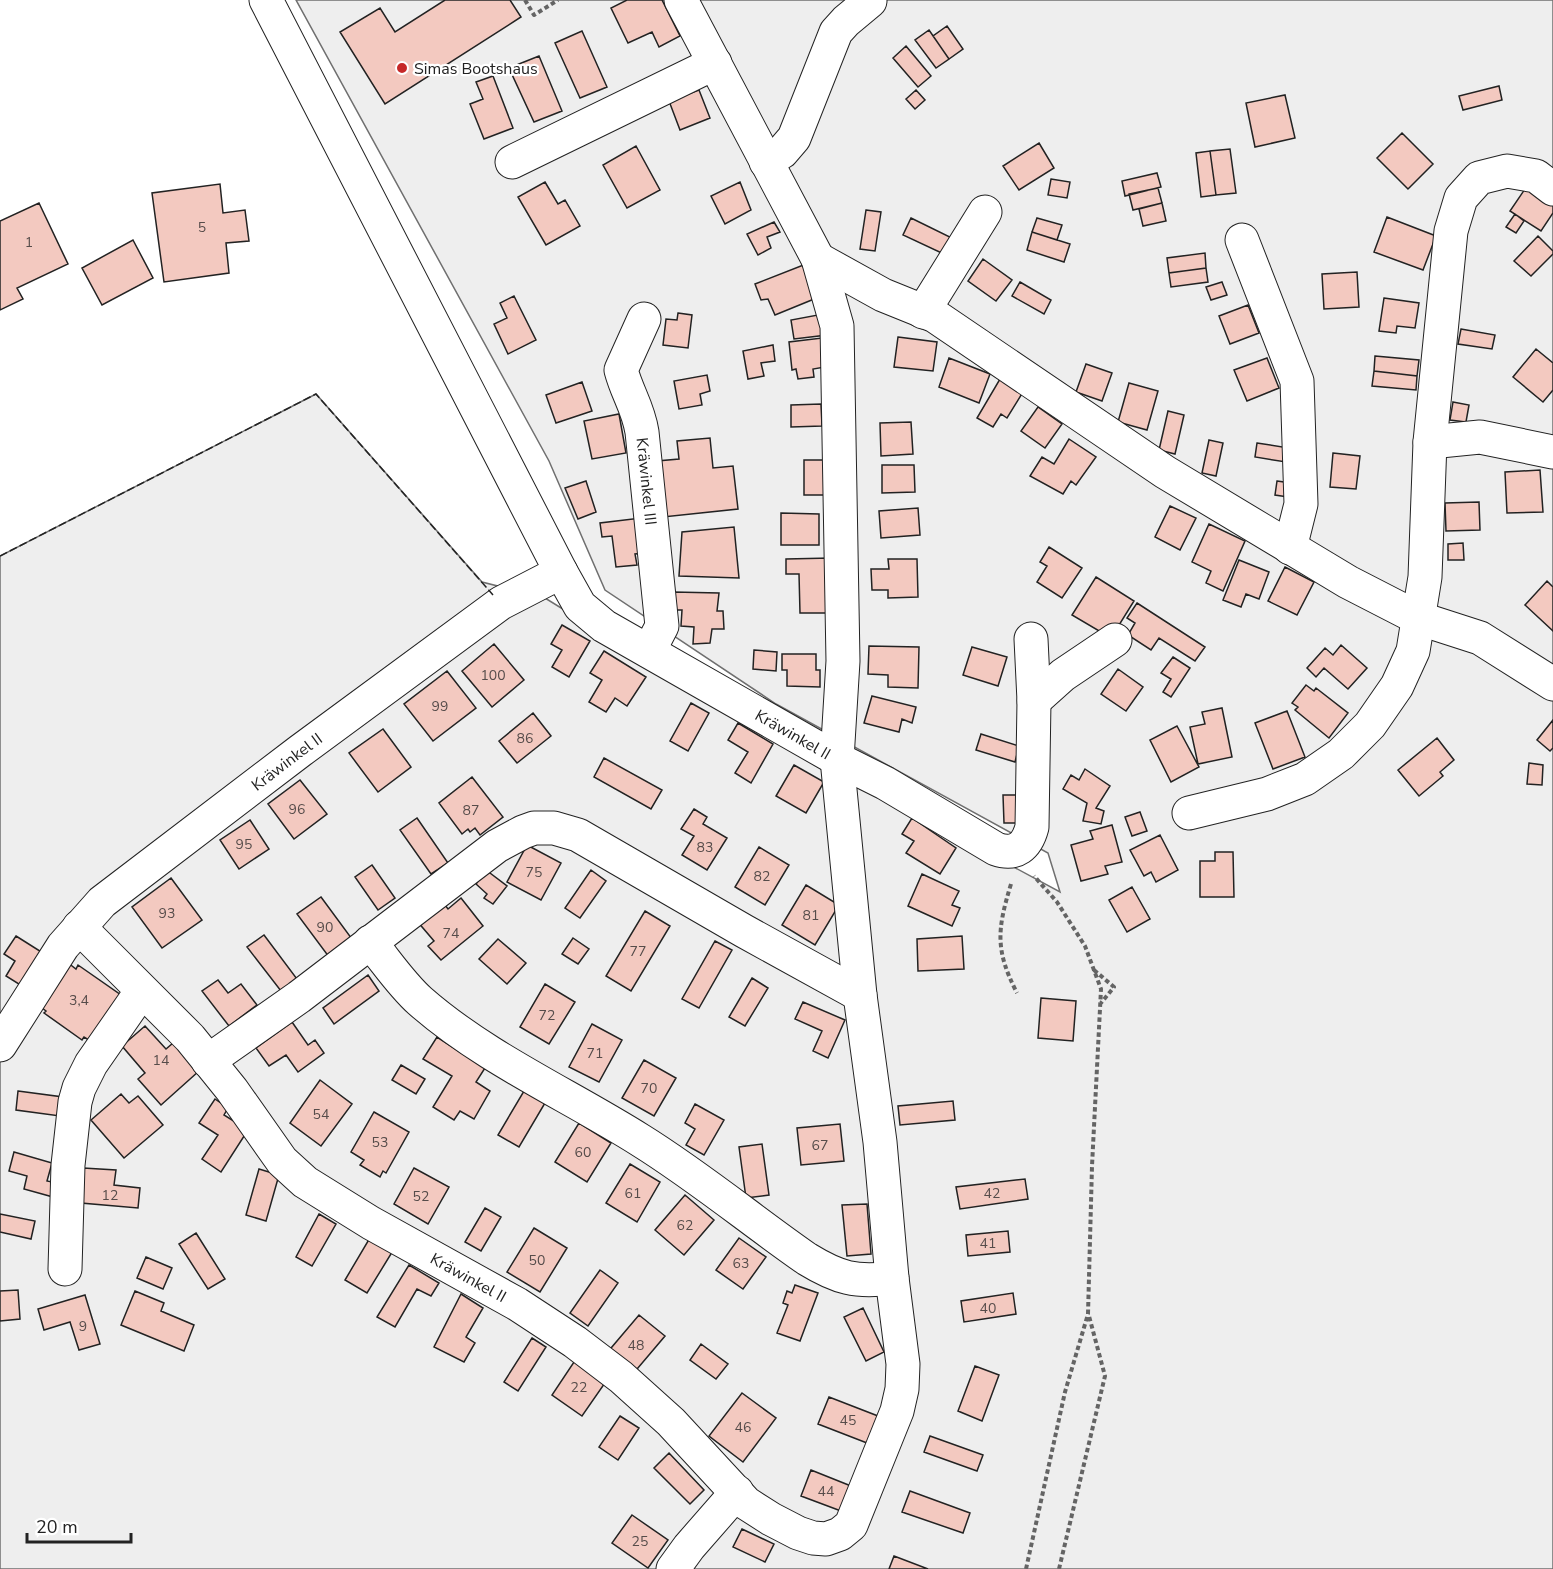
<svg xmlns="http://www.w3.org/2000/svg" width="1553" height="1569" viewBox="0 0 1553 1569" font-family="'Nunito Sans',sans-serif">
<style>
.green{fill:#eee;stroke:#6f6f6f;stroke-width:1.5}
.building{fill:#f3c9c0;stroke:#222;stroke-width:1.5}
.lines{fill:none;stroke-linecap:round;stroke-linejoin:round}
.minor-casing{stroke:#222;stroke-width:35}
.path{stroke:#646464;stroke-width:4;stroke-dasharray:4.5 3;stroke-linecap:butt}
.minor{stroke:#fff;stroke-width:33}
.fence{stroke:#222;stroke-width:1.5;stroke-dasharray:8 3;stroke-linecap:butt}
.poi-dot{fill:#c62828;stroke:#fff;stroke-width:2}
.labels{text-anchor:middle;stroke-width:4.5;stroke-linejoin:round;paint-order:stroke}
.number-label{font-size:14px;fill:#564c4a}
.poi-label{font-size:16px;fill:#222;stroke:#fff;text-anchor:start}
.street-label{font-size:16px;fill:#222;stroke:#fff}
</style>
<rect width="100%" height="100%" fill="#fff"/>
<path class="green" d="M296,0H1553V1569H0V556L316,394L482,582L545,598L756,728L1060,892L1048,853L776,704L605,590L549,461Z"/>
<path class="building" d="M445,0H510L521,17L385,104L340,32L380,8L395,32Z
M627,0H662L680,36L659,47L652,32L628,43L611,8Z
M947,26L963,49L949,59L933,36Z
M929,30L949,59L936,68L915,40Z
M582,31L607,87L580,98L555,43Z
M906,46L931,76L918,87L893,58Z
M539,56L562,111L534,122L509,68Z
M493,76L513,128L484,139L470,104L483,99L476,82Z
M1499,86L1502,100L1463,110L1459,96Z
M699,90L710,118L680,130L669,101Z
M916,90L925,100L915,109L906,99Z
M1285,95L1295,138L1255,147L1246,103Z
M1402,133L1433,164L1408,189L1377,158Z
M1039,143L1054,168L1019,190L1003,166Z
M636,146L660,190L627,208L603,165Z
M1230,149L1236,193L1216,195L1210,151Z
M1210,151L1216,195L1201,197L1196,153Z
M1157,173L1161,187L1125,196L1122,181Z
M1051,179L1070,182L1067,198L1048,195Z
M545,182L558,204L565,200L580,226L546,245L518,197Z
M740,182L751,210L725,224L711,196Z
M220,184L223,213L245,210L249,241L226,243L229,273L164,282L152,193Z
M1527,186L1553,204V213L1541,231L1510,211Z
M1158,188L1162,203L1133,210L1129,194Z
M39,203L68,264L17,288L23,299L0,310V221Z
M1162,203L1166,221L1143,226L1139,209Z
M866,210L881,212L875,251L860,249Z
M1515,214L1524,221L1516,233L1506,227Z
M1387,217L1436,236L1423,270L1374,252Z
M911,218L956,240L948,256L903,235Z
M1037,218L1062,225L1057,240L1032,232Z
M774,222L780,232L767,237L771,248L758,255L747,234Z
M1032,232L1070,244L1064,262L1027,250Z
M1538,236L1553,251V254L1531,276L1514,261Z
M133,240L153,278L102,305L82,268Z
M1205,253L1206,268L1169,273L1167,258Z
M983,259L1012,280L996,301L968,281Z
M806,264L819,297L775,315L768,299L761,300L755,284Z
M1206,268L1208,282L1171,287L1169,273Z
M1357,272L1359,307L1324,309L1322,274Z
M1020,282L1051,300L1044,314L1012,296Z
M1222,282L1227,295L1211,300L1206,287Z
M514,296L536,340L508,354L494,324L507,318L500,303Z
M1384,298L1419,303L1415,328L1397,326L1396,333L1379,331Z
M1248,305L1259,333L1230,344L1219,316Z
M678,313L692,315L688,348L663,345L666,319L677,320Z
M823,314L827,335L794,339L791,320Z
M1461,329L1495,335L1492,349L1458,344Z
M898,337L937,342L933,371L894,367Z
M822,338L825,367L813,369L814,377L798,379L796,369L792,370L789,342Z
M773,345L775,361L761,363L764,376L748,379L743,351Z
M1536,349L1553,363V390L1543,402L1513,377Z
M1375,356L1419,360L1417,376L1374,371Z
M949,358L990,374L979,403L939,387Z
M1267,358L1279,388L1247,401L1234,370Z
M1086,364L1112,373L1102,401L1076,392Z
M1374,371L1417,376L1416,390L1372,386Z
M707,375L710,391L700,394L702,405L679,409L674,381Z
M1000,379L1023,392L1007,418L1001,414L993,427L977,418Z
M582,382L592,411L556,423L546,395Z
M1129,383L1158,391L1147,430L1118,422Z
M1453,402L1469,405L1466,422L1450,420Z
M821,404L822,426L791,427V405Z
M1038,407L1062,424L1045,448L1021,431Z
M1168,411L1184,415L1175,454L1159,450Z
M619,414L626,453L592,459L584,421Z
M911,422L913,454L881,456L880,423Z
M710,438L713,468L733,466L738,509L663,517L657,461L679,459L677,441Z
M1069,439L1096,457L1076,485L1071,481L1063,494L1030,476L1042,457L1054,464Z
M1209,440L1223,443L1216,476L1202,473Z
M1257,443L1289,448L1286,462L1255,457Z
M1333,453L1360,456L1356,489L1330,487Z
M804,460H831V495H804Z
M882,465H914L915,492L882,493Z
M1540,470L1543,512L1507,513L1505,472Z
M586,481L596,512L578,519L565,488Z
M1277,481L1291,483L1288,497L1275,495Z
M1479,502L1480,530L1446,531L1445,503Z
M1170,506L1196,518L1180,550L1155,537Z
M918,508L920,535L881,538L879,511Z
M781,513L819,514V545H781Z
M641,518L645,553L635,554L637,565L616,567L612,536L602,537L600,523Z
M1209,524L1245,541L1223,591L1206,583L1211,571L1192,562Z
M734,527L739,578L679,576L682,532Z
M1463,543L1464,560H1448V544Z
M1049,547L1082,568L1062,598L1037,582L1047,566L1040,562Z
M831,558L832,613H800L799,574H786V559Z
M888,559H917L918,597L888,598V590H872L871,569H889Z
M1239,560L1269,572L1259,599L1246,594L1241,607L1223,600Z
M1285,567L1314,582L1297,615L1268,601Z
M1096,577L1134,601L1111,638L1072,615Z
M1547,581L1553,587V631L1525,605Z
M673,592L719,593L717,611H723L724,629H712L710,643L693,644L694,627L681,626L682,610H674Z
M1137,603L1205,647L1195,661L1159,638L1151,650L1128,635L1135,623L1127,618Z
M562,625L590,641L569,677L552,667L562,650L551,644Z
M494,644L524,680L492,707L462,671Z
M1341,645L1367,668L1348,689L1324,668L1316,677L1307,668L1325,648L1333,655Z
M869,646L919,647L918,688L888,687V675L868,674Z
M972,647L1007,657L998,686L963,675Z
M754,650L777,652L776,671L753,669Z
M604,651L646,677L627,706L615,698L606,712L589,702L602,680L590,673Z
M782,654H816V670H820V687L787,686V670H782Z
M1173,657L1190,668L1171,697L1163,692L1171,679L1161,673Z
M1118,669L1143,687L1126,711L1101,694Z
M447,671L476,708L433,741L404,704Z
M1306,685L1314,691L1316,688L1348,713L1329,738L1295,710L1298,707L1292,703Z
M872,696L916,707L912,723L902,719L899,732L864,723Z
M691,703L709,713L688,751L670,741Z
M1222,708L1232,757L1198,764L1190,727L1205,724L1202,712Z
M1287,711L1305,757L1273,769L1255,723Z
M533,713L551,736L517,763L499,741Z
M1553,720V748L1550,751L1537,740Z
M738,723L773,744L751,783L735,773L748,752L728,740Z
M1177,726L1199,767L1171,782L1150,740Z
M383,729L411,767L378,792L349,753Z
M981,734L1019,746L1015,762L976,750Z
M1437,738L1454,760L1440,772L1443,776L1419,796L1398,770Z
M604,758L662,790L651,809L594,777Z
M1529,763L1543,765L1542,785L1527,784Z
M794,765L824,782L806,813L776,796Z
M1085,769L1110,786L1096,808L1104,811L1101,824L1083,821L1087,803L1063,789L1071,775L1079,780Z
M472,777L503,817L480,835L475,828L470,832L468,829L462,834L439,803Z
M300,780L327,814L294,839L268,804Z
M1003,795H1017V823H1004Z
M694,809L707,817L703,824L727,838L707,870L682,855L694,836L681,829Z
M1140,812L1147,831L1132,836L1125,817Z
M417,818L448,863L431,874L400,830Z
M912,818L956,848L940,874L906,853L914,841L902,834Z
M250,820L269,849L239,869L220,840Z
M1112,825L1122,862L1105,866L1108,874L1081,881L1071,845L1093,839L1090,831Z
M1160,835L1178,870L1156,882L1151,872L1144,876L1130,850Z
M527,845L561,863L541,900L507,882Z
M759,847L789,865L765,905L735,887Z
M1215,852H1233L1234,897H1200V861H1215Z
M372,865L395,898L378,910L355,877Z
M486,870L507,886L493,904L484,898L487,894L476,884Z
M591,870L606,881L580,918L565,908Z
M922,874L959,891L952,905L960,908L952,926L908,906Z
M171,878L202,920L162,948L132,907Z
M806,885L839,905L815,945L782,925Z
M1132,887L1150,919L1127,932L1109,900Z
M321,897L352,939L329,957L297,914Z
M461,898L483,926L441,960L428,946L434,941L417,921L442,901L448,909Z
M645,911L670,926L631,991L606,976Z
M264,935L297,979L281,991L247,947Z
M16,936L43,953L22,986L6,976L15,961L4,954Z
M962,936L964,969L918,971L917,939Z
M573,938L589,949L578,964L562,954Z
M498,939L526,963L507,984L479,959Z
M715,941L732,950L699,1008L682,999Z
M67,962L76,969L78,965L121,995L92,1042L84,1037L82,1040L44,1013L46,1011L37,1004Z
M368,975L379,991L334,1024L323,1008Z
M752,978L768,988L745,1026L729,1017Z
M218,980L228,993L241,984L257,1005L229,1026L202,991Z
M545,984L575,1002L549,1044L520,1027Z
M1041,998L1076,1001L1073,1041L1038,1038Z
M803,1002L845,1020L828,1058L813,1051L822,1031L795,1019Z
M292,1022L308,1045L315,1040L324,1053L298,1072L286,1055L269,1066L256,1048Z
M592,1024L622,1040L599,1082L569,1067Z
M145,1026L166,1049L173,1043L199,1071L161,1105L138,1079L145,1073L122,1046Z
M437,1037L485,1068L476,1082L490,1091L474,1119L460,1111L454,1120L433,1107L452,1076L423,1059Z
M644,1060L676,1078L654,1116L622,1098Z
M401,1065L425,1079L416,1094L392,1080Z
M320,1080L352,1104L321,1146L290,1123Z
M18,1091L63,1097L60,1116L16,1110Z
M524,1091L545,1103L519,1147L498,1135Z
M121,1094L129,1103L138,1096L163,1125L124,1158L91,1120Z
M215,1099L228,1108L224,1115L248,1130L221,1172L202,1159L218,1135L199,1123Z
M953,1101L955,1120L900,1125L898,1106Z
M695,1104L724,1120L704,1155L686,1145L695,1129L685,1123Z
M374,1112L409,1132L386,1173L383,1171L380,1177L360,1165L364,1160L351,1152Z
M579,1123L611,1143L587,1182L555,1162Z
M840,1124L844,1161L801,1165L797,1128Z
M762,1144L769,1195L746,1198L739,1147Z
M14,1152L52,1163L47,1181L57,1183L53,1197L24,1189L27,1176L9,1171Z
M630,1164L660,1182L637,1222L606,1203Z
M83,1168L116,1170L114,1185L140,1188L138,1208L81,1203Z
M414,1168L449,1187L428,1224L394,1204Z
M259,1169L279,1175L266,1221L246,1215Z
M1025,1179L1028,1199L960,1209L956,1187Z
M685,1195L714,1220L684,1255L655,1230Z
M867,1204L871,1254L847,1256L842,1205Z
M485,1208L501,1217L481,1251L465,1242Z
M0,1214L35,1221L31,1239L0,1232Z
M319,1214L336,1224L312,1266L296,1257Z
M534,1228L567,1248L540,1292L507,1272Z
M1008,1231L1010,1252L968,1256L966,1235Z
M196,1233L225,1279L208,1289L179,1244Z
M371,1236L394,1249L367,1293L345,1280Z
M739,1238L766,1257L743,1289L716,1270Z
M146,1257L172,1268L163,1289L137,1278Z
M409,1265L439,1283L431,1296L417,1289L395,1327L377,1317Z
M600,1270L618,1283L588,1326L570,1313Z
M795,1285L818,1293L800,1341L777,1333L788,1305L783,1303L787,1291L792,1293Z
M18,1290L20,1319L0,1321V1291Z
M135,1291L164,1303L161,1311L194,1325L184,1351L121,1325Z
M1013,1293L1016,1314L964,1322L961,1301Z
M461,1294L483,1308L466,1337L475,1343L464,1362L434,1347Z
M85,1295L100,1344L79,1350L70,1322L44,1330L38,1309Z
M863,1308L884,1352L866,1361L844,1317Z
M639,1315L665,1336L632,1375L606,1354Z
M532,1338L546,1347L518,1391L504,1382Z
M701,1344L728,1364L716,1379L690,1360Z
M576,1359L607,1380L582,1416L552,1395Z
M975,1366L999,1375L982,1421L958,1411Z
M742,1393L776,1418L743,1462L709,1436Z
M829,1397L878,1416L867,1443L818,1424Z
M620,1416L639,1428L618,1460L599,1447Z
M930,1436L983,1455L977,1471L924,1452Z
M669,1453L704,1490L690,1504L654,1468Z
M811,1470L851,1486L841,1511L801,1496Z
M910,1491L970,1513L963,1533L902,1512Z
M632,1515L668,1540L648,1568L612,1543Z
M742,1529L774,1544L765,1562L733,1547Z
M894,1556L928,1569H889Z"/>
<g class="lines">
<g class="minor-casing">
<g id="minor">
<path d="M512,162L715,63"/>
<path d="M766,162L782,152L794,138L836,32L846,21L870,1"/>
<path d="M1242,240L1297,381L1301,504L1290,548"/>
<path d="M818,259L883,295L935,316L1165,472L1348,582L1418,618L1480,638L1553,684"/>
<path d="M923,312L985,212"/>
<path id="s1" d="M644,319L621,370C627,393 638,407 642,432L662,626L649,651"/>
<path d="M1430,442L1480,437L1553,452"/>
<path id="s2" d="M561,572L580,606L604,626L837,759L885,783L996,849C1016,856 1027,846 1032,827L1034,701L1031,639"/>
<path d="M1034,701L1063,675L1115,640"/>
<path d="M1189,813L1267,794L1305,779L1341,754L1370,725L1397,686L1413,651L1425,577L1430,442L1451,231L1461,198L1479,178L1507,171L1536,176L1553,189"/>
<path id="s3" d="M79,927L190,1038L232,1090L282,1161L305,1182L371,1223L517,1304L575,1342L621,1377L671,1422L746,1503L771,1519L798,1533L813,1538L826,1539L840,1534L851,1525L897,1411L902,1389L903,1364L892,1278L880,1142L860,995L837,759L843,661L837,326L818,259L681,0"/>
<path d="M370,942C386,961 401,984 420,1001C485,1058 567,1094 640,1140C698,1176 751,1220 807,1259C838,1278 856,1283 892,1278"/>
<path id="s4" d="M0,1045L63,946L102,902L300,751L501,603L561,572L266,0"/>
<path d="M208,1061L299,997L497,846L523,832L534,828H554L578,835L744,931L860,995"/>
<path d="M65,1269L68,1165L75,1102L79,1088L91,1064L141,992"/>
<path d="M673,1569L689,1547L737,1492"/>
</g>
</g>
<path class="path" d="M525,0L534,15L558,0
M1011,884C997,930 995,950 1017,993
M1094,970L1114,987L1101,1003
M1026,1569L1065,1392L1088,1314L1092,1166L1101,989L1085,946L1057,902L1034,876
M1059,1569L1105,1376L1089,1316"/>
<use href="#minor" class="minor"/>
<path class="fence" d="M0,556L316,394L493,595"/>
</g>
<circle class="poi-dot" cx="402" cy="68" r="6"/>
<g class="labels">
<g class="number-label">
<text x="202" y="232">5</text>
<text x="29" y="247">1</text>
<text x="493" y="680">100</text>
<text x="440" y="711">99</text>
<text x="525" y="743">86</text>
<text x="297" y="814">96</text>
<text x="471" y="815">87</text>
<text x="244" y="849">95</text>
<text x="705" y="852">83</text>
<text x="534" y="877">75</text>
<text x="762" y="881">82</text>
<text x="167" y="918">93</text>
<text x="811" y="920">81</text>
<text x="325" y="932">90</text>
<text x="451" y="938">74</text>
<text x="638" y="956">77</text>
<text x="79" y="1005">3,4</text>
<text x="547" y="1020">72</text>
<text x="595" y="1058">71</text>
<text x="161" y="1065">14</text>
<text x="649" y="1093">70</text>
<text x="321" y="1119">54</text>
<text x="380" y="1147">53</text>
<text x="820" y="1150">67</text>
<text x="583" y="1157">60</text>
<text x="633" y="1198">61</text>
<text x="992" y="1198">42</text>
<text x="110" y="1200">12</text>
<text x="421" y="1201">52</text>
<text x="685" y="1230">62</text>
<text x="988" y="1248">41</text>
<text x="537" y="1265">50</text>
<text x="741" y="1268">63</text>
<text x="988" y="1313">40</text>
<text x="83" y="1331">9</text>
<text x="636" y="1350">48</text>
<text x="579" y="1392">22</text>
<text x="848" y="1425">45</text>
<text x="743" y="1432">46</text>
<text x="826" y="1496">44</text>
<text x="640" y="1546">25</text>
</g>
<g class="poi-label">
<text x="414" y="74">Simas Bootshaus</text>
</g>
<g class="street-label">
<text dy="6" stroke="none"><textPath href="#s1" startOffset="171">Kräwinkel III</textPath></text>
<text dy="6" stroke="none"><textPath href="#s2" startOffset="288">Kräwinkel II</textPath></text>
<text dy="6" stroke="none"><textPath href="#s4" startOffset="408">Kräwinkel II</textPath></text>
<text dy="6" stroke="none"><textPath href="#s3" startOffset="531">Kräwinkel II</textPath></text>
</g>
</g>
<path d="M27 1533v9h104v-9" fill="none" stroke="#222222" stroke-width="3"/>
<text x="36" y="1533" font-size="18" fill="#222222" stroke="#ffffff" stroke-width="4.5" paint-order="stroke">20 m</text>
</svg>
